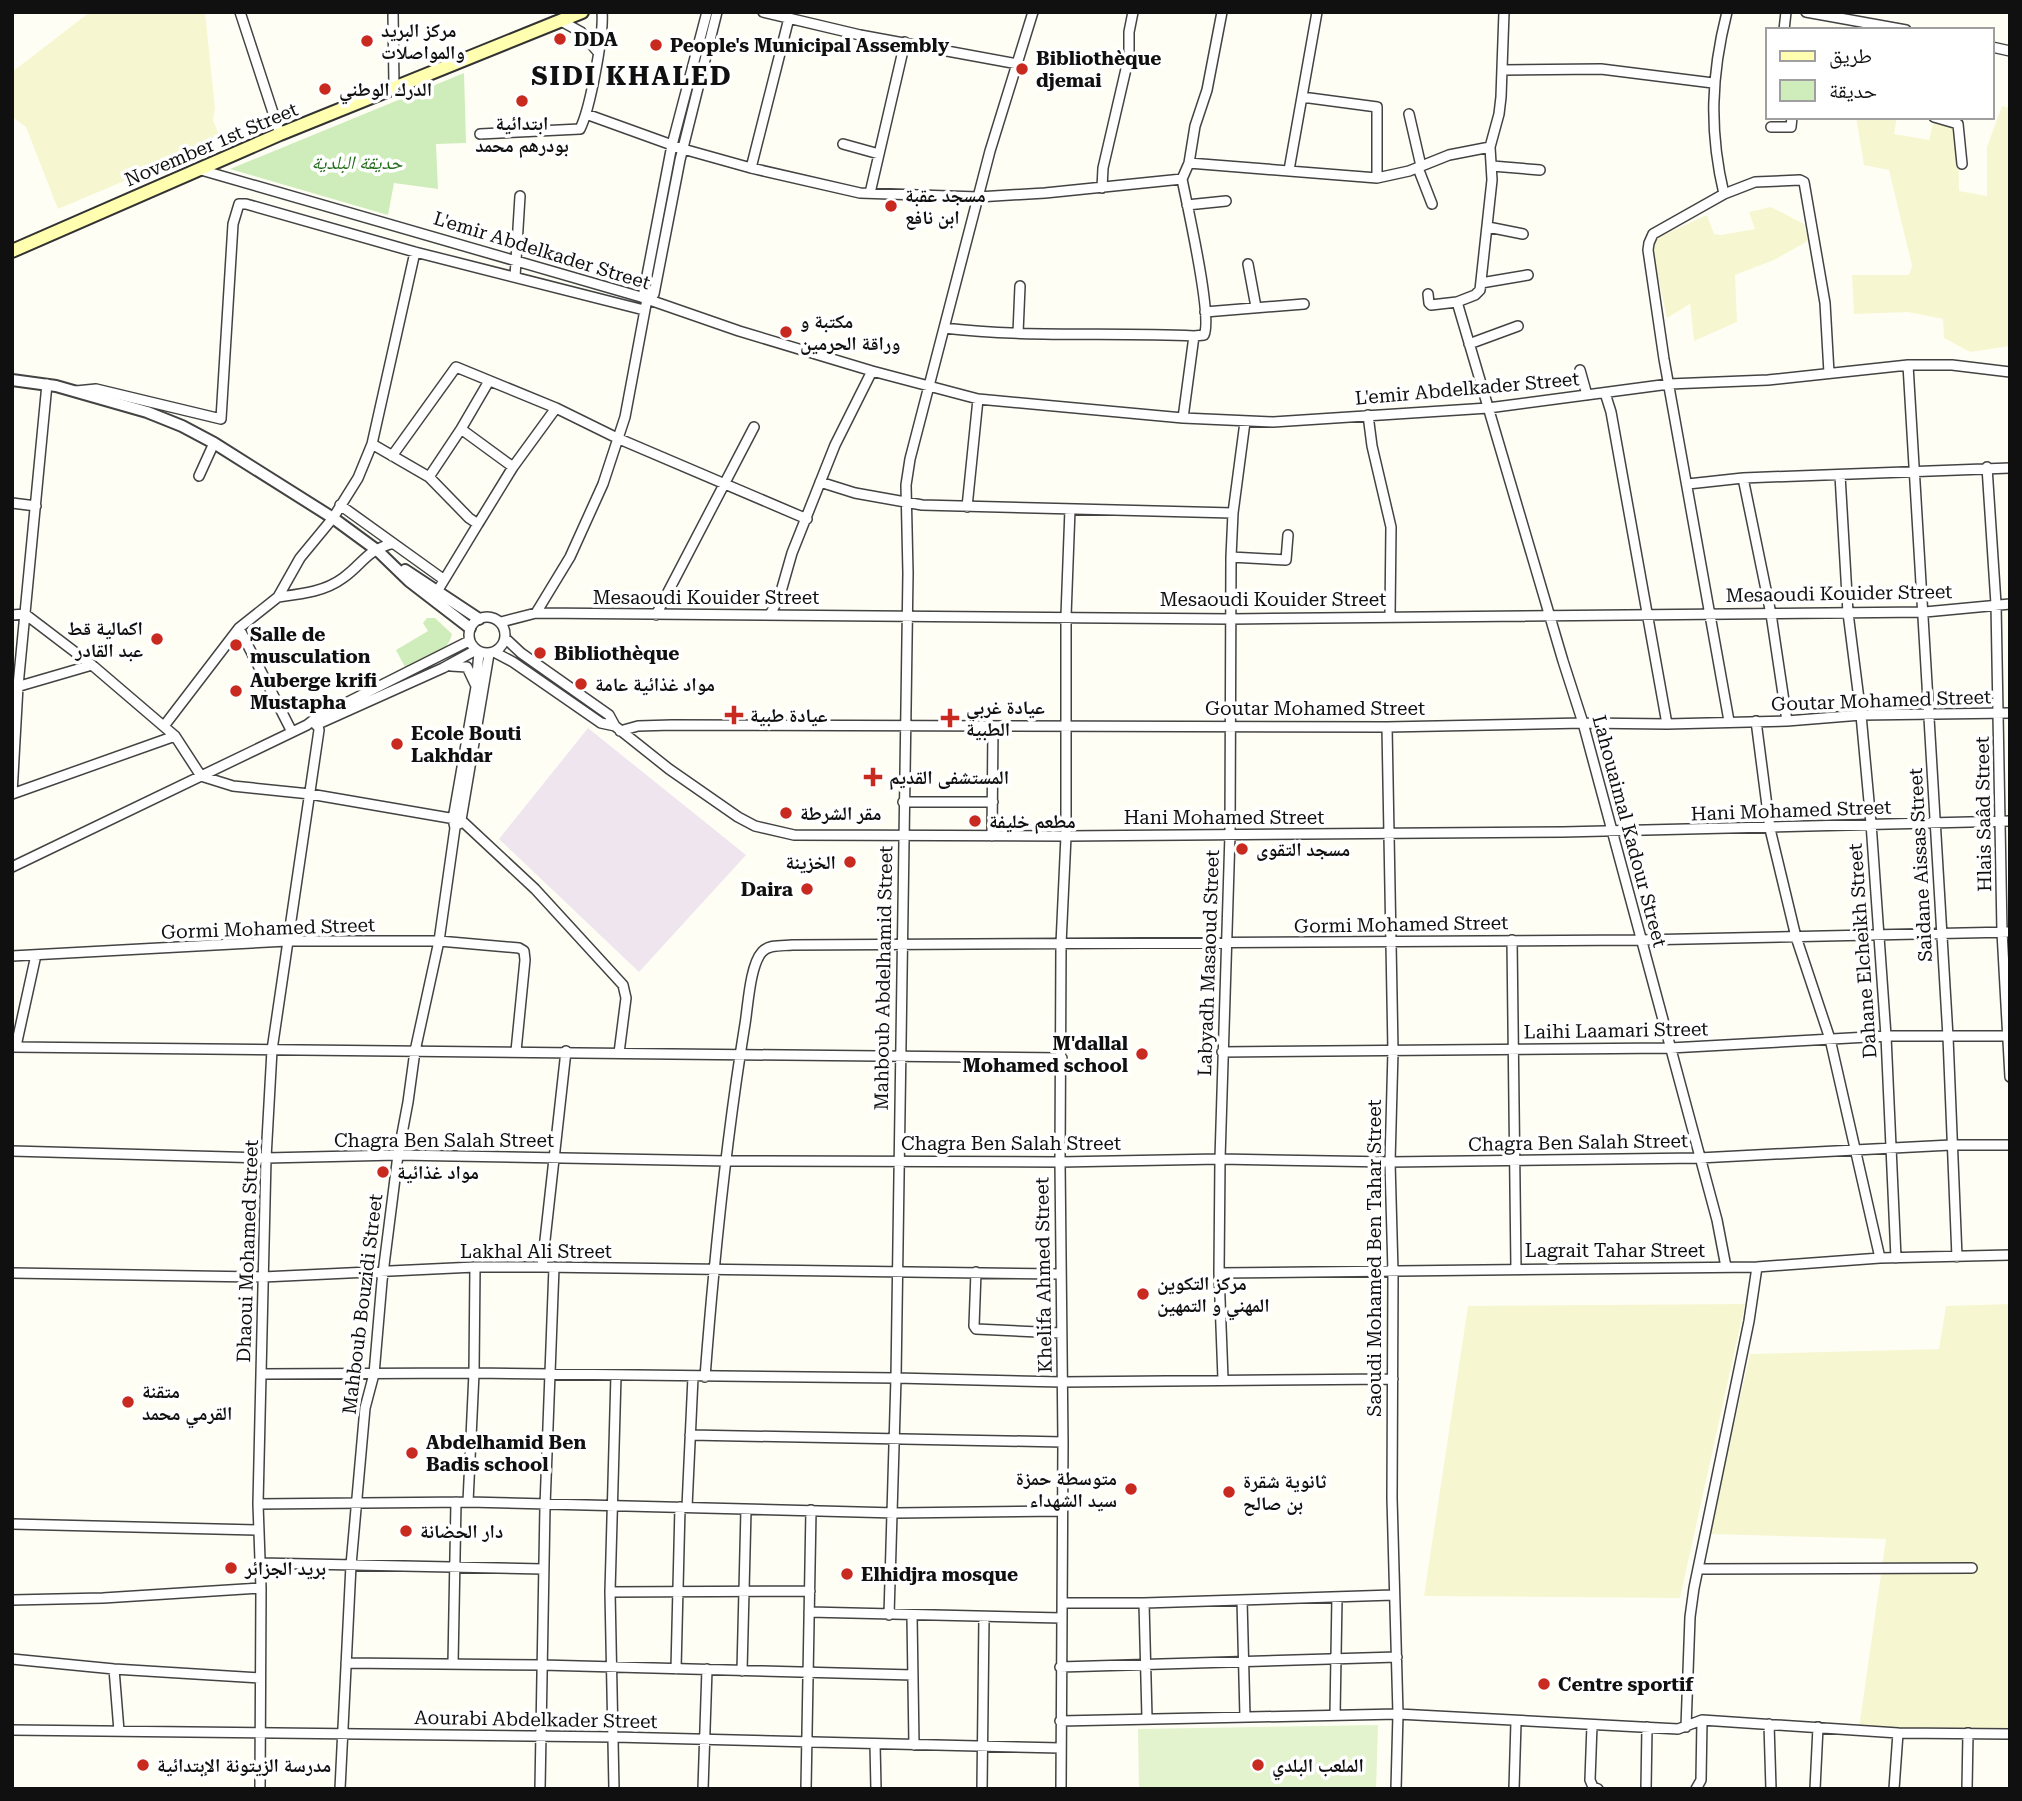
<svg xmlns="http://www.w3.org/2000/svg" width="2022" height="1801" viewBox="0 0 2022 1801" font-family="'Roboto Serif','Noto Naskh Arabic',serif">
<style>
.industrial{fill:#efe5ef}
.farmland{fill:#f6f7d1}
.green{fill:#cfedba}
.pitch{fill:#e2f3cd}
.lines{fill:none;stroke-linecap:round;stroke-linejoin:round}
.minor-casing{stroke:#434343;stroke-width:12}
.tertiary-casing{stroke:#434343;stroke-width:14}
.secondary-casing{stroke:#323232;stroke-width:16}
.minor{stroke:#fff;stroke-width:9}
.tertiary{stroke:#fff;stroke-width:10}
.secondary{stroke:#ffffaf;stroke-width:12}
.poi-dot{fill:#c92a1f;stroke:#fff;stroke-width:2.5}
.labels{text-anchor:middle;stroke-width:7;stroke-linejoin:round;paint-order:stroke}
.poi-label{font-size:19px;font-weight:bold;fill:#101010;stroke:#fff;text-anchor:start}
.street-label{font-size:19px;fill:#101010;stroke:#fff}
.park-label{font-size:19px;font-style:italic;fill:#246d1c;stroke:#fff}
.district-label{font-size:26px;font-weight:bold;letter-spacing:2px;fill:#101010;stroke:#fff}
</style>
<rect width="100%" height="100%" fill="#fffef4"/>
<path class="industrial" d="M588,728L746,855L639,972L499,839Z"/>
<path class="farmland" d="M90,12H205L215,108L213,120L221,140L58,209L26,127L12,117V72Z
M2002,106L2010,108V346L1970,352L1944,338L1943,319L1908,312L1854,314L1852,275H1909L1912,266L1889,170L1864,165L1856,117H1897L1894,134L1929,140L1934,119L1958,125L1959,191L1987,196V147Z
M1771,207L1804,224L1808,241L1774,260L1735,275L1737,322L1694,341L1690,304L1667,318L1650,241L1707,215L1714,234L1721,235L1755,229L1749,212Z
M1745,1304L1680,1598L1424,1596L1468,1306Z
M2010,1304V1738L1858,1735L1886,1539L1709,1534L1750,1354L1939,1349L1946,1306Z"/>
<path class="green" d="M464,73L466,143L436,144L438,189L394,183L388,215L230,169Z
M427,618H435L452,634C448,654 422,661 406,669L396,650L428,631L423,623Z"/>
<path class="pitch" d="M1378,1725L1376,1789H1139L1138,1729Z"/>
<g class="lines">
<g class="minor-casing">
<path id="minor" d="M240,12L280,134
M393,12L394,87
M763,12L860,35L1018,64
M1504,12L1501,97L1499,114L1490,147L1492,180L1480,290L1475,295L1457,302L1563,661L1583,723L1717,1220L1726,1267
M1806,12L1906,30
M561,21L581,32L597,51
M1784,30L1786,12
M1992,47L2010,51
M1503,70L1601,69L1713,83
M1302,97L1377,107V178
M586,114L683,149L751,168L860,193L978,197L1045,193L1182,179
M1409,114L1421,166
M1934,117L1958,124L1962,164
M1771,127H1791L1792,117
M480,134L580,129C590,109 604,35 602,12
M843,144L879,154
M1189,163L1377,178L1409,171L1449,155L1490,147
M1492,166L1540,170
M751,168L789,18
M1418,168L1432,204
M201,170L641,297L739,331L872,371L978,399L1183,418L1273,422L1488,408L1669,384L1768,380L1908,365H1952L2010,372
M1289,170L1317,12
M1182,179C1187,205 1213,317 1204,335L1194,336L1183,418
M1182,179L1189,163L1195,126L1207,90L1222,12
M1102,188L1103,168L1129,56V32L1133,12
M870,193L905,42
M1724,194C1709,131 1711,75 1727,12
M1187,205L1226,201
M1488,227L1523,234
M1248,264L1256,307
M515,277L520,196
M1481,283L1528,275
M1428,294L1429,303L1431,305L1457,302
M647,299L654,294L680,160L717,12
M1205,312L1304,304
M944,328C1027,338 1111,332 1194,336
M1018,333L1020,286
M1469,344L1518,326
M1908,365L1948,1037L1957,1257
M1580,370L1587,395
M47,384L18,686L12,794L175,736
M76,391L96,389L221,419L233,224L239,204H246L415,252L644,310
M1605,393L1611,412L1667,724
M1368,415L1372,446L1391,527L1390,616
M461,429L513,467
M372,444L429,477L469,518L478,524L438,590
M392,456L456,367L556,408L617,438L807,519
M1987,467L1996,604L2002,932L2010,1077
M1840,475L1848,613L1861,715L1871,823L1886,1036L1896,1258
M199,476L214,443
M429,477L461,429L489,381
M1743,478L1771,614L1787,721
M820,482L855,493L922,505L1233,513
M1688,484L1743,478L2010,468
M12,503L36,506
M340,505L443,579
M967,507L978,399
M478,524L513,467L556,408
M1231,557L1286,560L1288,535
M278,597C301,594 324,592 343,578C365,562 364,552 393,543
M536,613L570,557L603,484L625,417L647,299L644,291L672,145L707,12
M12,615L25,614L92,665L175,736L201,776L233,786L310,794L461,820L535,889L623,985L626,998L619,1053
M656,615L754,427
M770,615L780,595L792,553L835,445L872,371
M469 635a18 18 0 1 1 36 0a18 18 0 1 1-36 0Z
M501,622L536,613L1231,619L1925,612L2010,604
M239,628L292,732
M505,638L521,653L609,715L615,726
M494,652L513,662L601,723L615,726L669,769L738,817L755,826L794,835L1066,836L1563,832L2010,821
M451,666L467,667L475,684
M13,688L92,665
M1729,721L1664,359L1648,250L1649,243L1653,234L1724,194L1755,182L1800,180L1804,182L1825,303L1829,373
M1756,721L1770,829L1796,937L1830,1039L1880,1258
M316,725L443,668L476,650
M164,726L239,628L278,597L300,558L333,518L358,478L372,444L415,252
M1387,727L1393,1051L1390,1162L1393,1272L1392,1498L1398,1714L1396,1789
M620,731L638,726L672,725L1387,727L1583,723L1667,724L1787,721L1861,715L2010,713
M903,802H993
M459,824L461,820L489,654
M992,836L993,727
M12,867L307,725L316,718L469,641
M1512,940L1516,1269
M12,956L287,941H439L519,948L524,951L525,960L516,1051
M16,1046L36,955
M12,1047L1062,1058
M1222,1052L1670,1048L1886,1036H2010
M12,1151L266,1158L398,1155L726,1161L1060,1162L1220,1159L1390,1162L1699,1158L1951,1145H2010
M542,1267L566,1051
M976,1272L974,1326L976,1329L1061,1333
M12,1273L263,1277L475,1267H542L1060,1274
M1219,1273L1757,1267L1880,1258L2010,1255
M261,1374L474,1373L896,1378L1062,1382L1393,1379
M705,1377C714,1259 726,1141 745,1024C748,1006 750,965 762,952C769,944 783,946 792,945L1640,940L2010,932
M1223,1379L1219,1273L1220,1159L1230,834L1231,557L1233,513L1245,422
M690,1435L1063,1442
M468,1502L474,1373L475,1267
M258,1504L468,1502L896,1513L1062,1511
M687,1507L693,1377
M12,1524L259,1530
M260,1563L543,1569
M1698,1569L1972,1568
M610,1592L810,1591
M12,1600L103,1598L261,1588
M1242,1600L1245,1717
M1062,1603H1144L1393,1595
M1144,1603L1147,1718
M809,1612L1062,1618
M889,1615L896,1378L908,573L906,485L910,459L990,151L1033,12
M912,1616L914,1745
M12,1659L114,1669L260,1678
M346,1663L542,1665L913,1675
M453,1664L456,1502
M1060,1667L1397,1657
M114,1669L119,1731
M676,1669L680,1507
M742,1671L746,1510
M1335,1715L1337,1597
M1060,1721L1398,1714L1678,1729L1702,1720L1898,1733L2010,1734
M1769,1724L1771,1789
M1592,1725L1590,1780L1593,1787L1598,1789
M1686,1727L1690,1617L1694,1588L1749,1321L1757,1267
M12,1730L614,1737L1060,1748
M875,1744L876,1789
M260,1789L261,1588L258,1504L266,1158L272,1050L319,730L316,718
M340,1789L351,1565L365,1408L374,1374L382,1281L398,1155L408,1102L415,1051L439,941L455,828L453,819L476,687L479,652
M540,1789L545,1506L554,1267
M614,1789L610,1592L616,1375
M703,1789L707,1669
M806,1789L811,1510
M982,1789L984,1617
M1061,1789L1063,1442L1060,1162L1061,944L1066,836V616L1070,509
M1514,1789L1516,1722
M1646,1789L1647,1727
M1696,1789L1701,1780L1702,1720
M1815,1789L1818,1727
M1894,1789L1898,1733
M1967,1789L1968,1733"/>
</g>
<g class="tertiary-casing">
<path id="tertiary" d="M12,380L56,386L147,412L182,426L214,443L333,518L378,551L409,581L470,628
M405,570L479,619"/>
</g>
<g class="secondary-casing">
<path id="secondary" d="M12,251L280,134L582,12"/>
</g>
<use href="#minor" class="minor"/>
<use href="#tertiary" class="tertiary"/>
<use href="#secondary" class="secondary"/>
</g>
<g class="poi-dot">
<circle cx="560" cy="39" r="7"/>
<circle cx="367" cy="41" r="7"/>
<circle cx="656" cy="45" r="7"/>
<circle cx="1022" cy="69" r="7"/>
<circle cx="325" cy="89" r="7"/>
<circle cx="522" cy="101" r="7"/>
<circle cx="891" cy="206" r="7"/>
<circle cx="786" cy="332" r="7"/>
<circle cx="157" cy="639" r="7"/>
<circle cx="236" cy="645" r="7"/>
<circle cx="540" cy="653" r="7"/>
<circle cx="581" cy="684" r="7"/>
<circle cx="236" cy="691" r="7"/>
<path d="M730.5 704.5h7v7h7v7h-7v7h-7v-7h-7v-7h7z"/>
<path d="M946.5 707.5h7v7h7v7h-7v7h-7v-7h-7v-7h7z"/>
<circle cx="397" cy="744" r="7"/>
<path d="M869.5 766.5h7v7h7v7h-7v7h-7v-7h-7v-7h7z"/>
<circle cx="786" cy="813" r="7"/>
<circle cx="975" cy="821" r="7"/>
<circle cx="1242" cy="849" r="7"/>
<circle cx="850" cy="862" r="7"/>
<circle cx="807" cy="889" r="7"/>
<circle cx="1142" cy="1054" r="7"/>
<circle cx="383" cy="1172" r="7"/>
<circle cx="1143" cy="1294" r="7"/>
<circle cx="128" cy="1402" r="7"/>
<circle cx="412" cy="1453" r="7"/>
<circle cx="1131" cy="1489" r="7"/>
<circle cx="1229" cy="1492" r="7"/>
<circle cx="406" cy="1531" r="7"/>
<circle cx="231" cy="1568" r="7"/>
<circle cx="847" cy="1574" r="7"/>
<circle cx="1544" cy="1684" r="7"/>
<circle cx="143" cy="1765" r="7"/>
<circle cx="1258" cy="1765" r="7"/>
</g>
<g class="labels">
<g class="poi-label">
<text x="381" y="37">مركز البريد<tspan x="381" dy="22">والمواصلات</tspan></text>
<text x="574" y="46">DDA</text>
<text x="670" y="52">People's Municipal Assembly</text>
<text x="1036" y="65">Bibliothèque<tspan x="1036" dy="22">djemai</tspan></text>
<text x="339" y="96">الدرك الوطني</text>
<text x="522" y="130" text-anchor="middle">ابتدائية<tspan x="522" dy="22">بودرهم محمد</tspan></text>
<text x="905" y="202">مسجد عقبة<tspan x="905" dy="22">ابن نافع</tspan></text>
<text x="800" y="328">مكتبة و<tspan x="800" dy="22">وراقة الحرمين</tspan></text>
<text x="143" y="635" text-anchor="end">اكمالية قط<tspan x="143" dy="22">عبد القادر</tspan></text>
<text x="250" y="641">Salle de<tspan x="250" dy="22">musculation</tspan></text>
<text x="554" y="660">Bibliothèque</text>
<text x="250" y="687">Auberge krifi<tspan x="250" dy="22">Mustapha</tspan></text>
<text x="595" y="691">مواد غذائية عامة</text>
<text x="966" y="714">عيادة غربي<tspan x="966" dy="22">الطبية</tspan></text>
<text x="750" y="722">عيادة طبية</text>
<text x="411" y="740">Ecole Bouti<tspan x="411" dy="22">Lakhdar</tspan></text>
<text x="889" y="784">المستشفى القديم</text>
<text x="800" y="820">مقر الشرطة</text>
<text x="989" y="828">مطعم خليفة</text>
<text x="1256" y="856">مسجد التقوى</text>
<text x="836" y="869" text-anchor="end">الخزينة</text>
<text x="793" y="896" text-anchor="end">Daira</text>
<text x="1128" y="1050" text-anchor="end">M'dallal<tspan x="1128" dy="22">Mohamed school</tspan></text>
<text x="397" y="1179">مواد غذائية</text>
<text x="1157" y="1290">مركز التكوين<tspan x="1157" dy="22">المهني و التمهين</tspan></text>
<text x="142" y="1398">متقنة<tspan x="142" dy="22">القرمي محمد</tspan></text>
<text x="426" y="1449">Abdelhamid Ben<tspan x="426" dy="22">Badis school</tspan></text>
<text x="1117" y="1485" text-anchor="end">متوسطة حمزة<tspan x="1117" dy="22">سيد الشهداء</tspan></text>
<text x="1243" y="1488">ثانوية شقرة<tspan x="1243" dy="22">بن صالح</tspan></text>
<text x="420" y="1538">دار الحضانة</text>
<text x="245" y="1575">بريد الجزائر</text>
<text x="861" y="1581">Elhidjra mosque</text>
<text x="1558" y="1691">Centre sportif</text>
<text x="157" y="1772">مدرسة الزيتونة الإبتدائية</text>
<text x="1272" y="1772">الملعب البلدي</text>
</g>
<g class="street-label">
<text transform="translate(211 144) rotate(-23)" y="7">November 1st Street</text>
<text transform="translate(542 250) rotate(17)" y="7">L'emir Abdelkader Street</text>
<text transform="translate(1467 388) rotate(-5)" y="7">L'emir Abdelkader Street</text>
<text transform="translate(1839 593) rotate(-1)" y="7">Mesaoudi Kouider Street</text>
<text x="706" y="604">Mesaoudi Kouider Street</text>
<text x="1273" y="606">Mesaoudi Kouider Street</text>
<text transform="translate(1881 700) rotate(-2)" y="7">Goutar Mohamed Street</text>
<text x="1315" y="715">Goutar Mohamed Street</text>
<text transform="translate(1791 810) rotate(-2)" y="7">Hani Mohamed Street</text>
<text transform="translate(1983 814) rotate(-91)" y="7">Hlais Saâd Street</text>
<text x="1224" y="824">Hani Mohamed Street</text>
<text transform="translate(1630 831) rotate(75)" y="7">Lahouaimal Kadour Street</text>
<text transform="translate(1920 865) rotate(-93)" y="7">Saidane Aissas Street</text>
<text transform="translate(1401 924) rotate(-1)" y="7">Gormi Mohamed Street</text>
<text transform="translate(268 928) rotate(-2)" y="7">Gormi Mohamed Street</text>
<text transform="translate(1862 951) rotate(-94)" y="7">Dahane Elcheikh Street</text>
<text transform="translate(1208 963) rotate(-88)" y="7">Labyadh Masaoud Street</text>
<text transform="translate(883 978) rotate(-89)" y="7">Mahboub Abdelhamid Street</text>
<text transform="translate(1616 1030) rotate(-1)" y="7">Laihi Laamari Street</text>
<text x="444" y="1147">Chagra Ben Salah Street</text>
<text transform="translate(1578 1142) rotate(-1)" y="7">Chagra Ben Salah Street</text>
<text x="1011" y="1150">Chagra Ben Salah Street</text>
<text x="1615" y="1257">Lagrait Tahar Street</text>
<text transform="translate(247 1251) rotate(-88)" y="7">Dhaoui Mohamed Street</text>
<text x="536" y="1258">Lakhal Ali Street</text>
<text transform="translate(1374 1258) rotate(-90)" y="7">Saoudi Mohamed Ben Tahar Street</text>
<text transform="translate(1043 1275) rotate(-91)" y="7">Khelifa Ahmed Street</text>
<text transform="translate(362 1304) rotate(-83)" y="7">Mahboub Bouzidi Street</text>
<text transform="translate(536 1719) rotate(1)" y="7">Aourabi Abdelkader Street</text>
</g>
<g class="park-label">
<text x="357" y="169">حديقة البلدية</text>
</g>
<g class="district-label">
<text x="632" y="85">SIDI KHALED</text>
</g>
</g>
<rect width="2022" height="1801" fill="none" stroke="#101010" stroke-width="28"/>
<rect x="1766" y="28" width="228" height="91" fill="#ffffff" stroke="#9f9f9f" stroke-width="2"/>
<rect x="1780" y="51" width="35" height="10" fill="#ffffaf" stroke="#9f9f9f" stroke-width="2"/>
<text x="1829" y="63" font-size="21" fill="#101010">طريق</text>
<rect x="1780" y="80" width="35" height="21" fill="#cfedba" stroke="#9f9f9f" stroke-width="2"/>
<text x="1829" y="98" font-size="21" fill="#101010">حديقة</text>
</svg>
